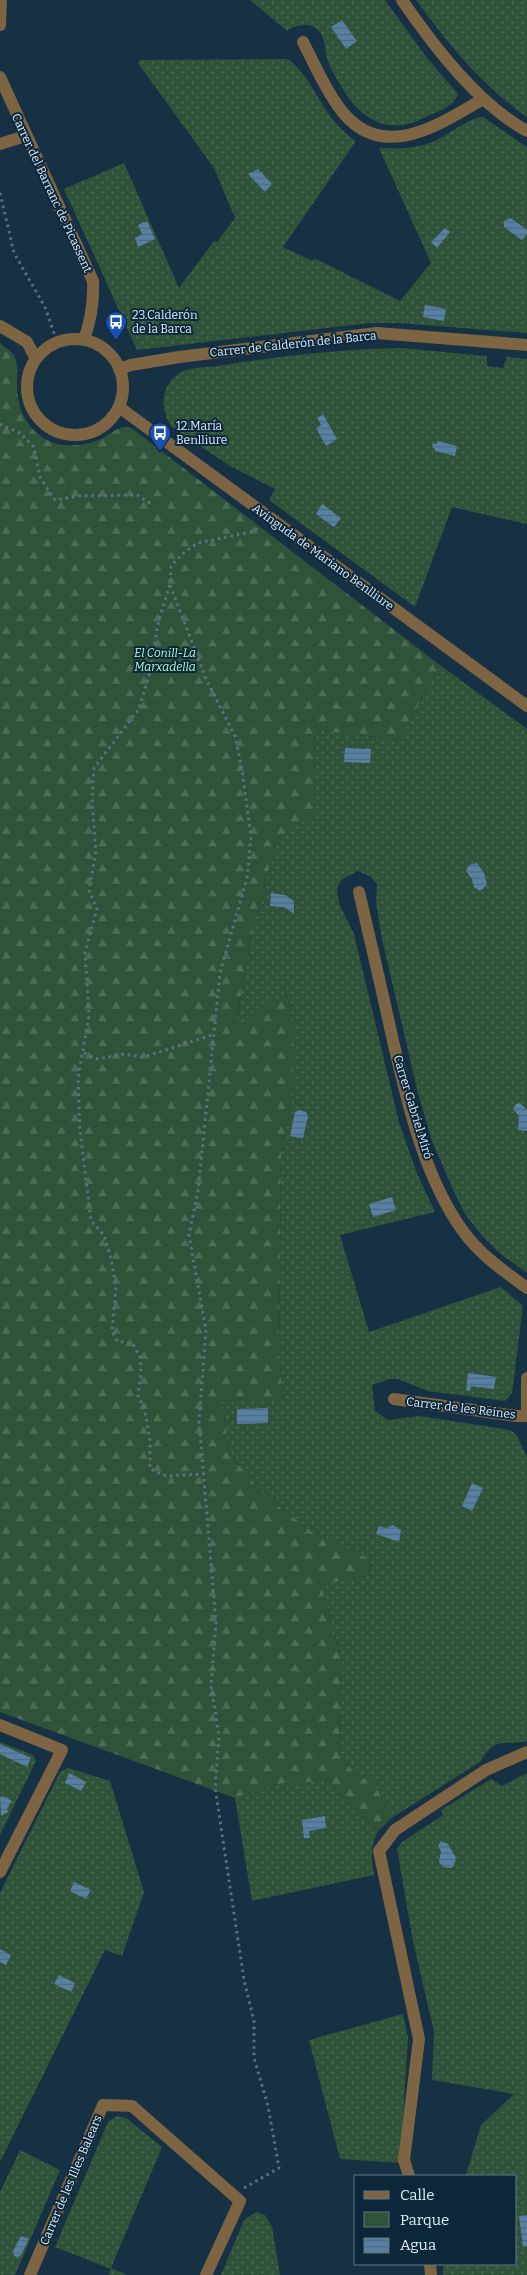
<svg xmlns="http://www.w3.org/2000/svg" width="527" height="2275" viewBox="0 0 527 2275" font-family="Bitter,serif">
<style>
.green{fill:url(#green-dots)}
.forest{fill:url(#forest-firs)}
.water{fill:url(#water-rules)}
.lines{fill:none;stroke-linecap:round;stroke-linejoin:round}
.path{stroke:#5a7081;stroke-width:3;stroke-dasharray:2.5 4;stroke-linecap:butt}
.minor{stroke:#7d6442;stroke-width:12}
.labels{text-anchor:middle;stroke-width:4;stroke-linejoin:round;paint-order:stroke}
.street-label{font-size:12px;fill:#ddecf9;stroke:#0d273a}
.poi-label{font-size:12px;fill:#ddecf9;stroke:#0d273a;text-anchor:start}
.park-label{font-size:12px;font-style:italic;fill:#b1f7c2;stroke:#0d273a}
</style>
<defs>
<pattern id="green-dots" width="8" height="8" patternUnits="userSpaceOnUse" patternTransform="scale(1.25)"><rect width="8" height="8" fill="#2f5339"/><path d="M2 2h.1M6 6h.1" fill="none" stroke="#4d6c56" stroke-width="1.8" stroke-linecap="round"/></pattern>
<pattern id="forest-firs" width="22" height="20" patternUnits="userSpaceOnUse" patternTransform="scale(1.25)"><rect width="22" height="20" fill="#2f5339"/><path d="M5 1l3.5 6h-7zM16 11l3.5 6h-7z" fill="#4d6c56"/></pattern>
<pattern id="water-rules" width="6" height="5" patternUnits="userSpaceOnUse" patternTransform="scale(1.25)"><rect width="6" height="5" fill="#5880a3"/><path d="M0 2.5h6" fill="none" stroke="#4f6980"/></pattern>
</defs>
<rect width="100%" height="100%" fill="#173144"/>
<path class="green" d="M250,0H385L427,58L458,94C454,107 436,112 424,118C375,142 348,104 329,64C325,55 326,43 321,34C314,21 297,24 287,31Z
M416,0H527V117C481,85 449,45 416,0Z
M288,59C318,83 320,117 356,141L283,247L312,261L314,258L400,301L431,263L379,148C397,149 413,149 430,143C444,138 471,116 483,117L527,147V333L399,323H370L137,350L64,189L124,163L179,288L214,241L217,242L235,218L214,168L138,63L140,60Z
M401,348L487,356V366L503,368L507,357L527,359V524L452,507L415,607L269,500L275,489L230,466L172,427C159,409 160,384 182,372C192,367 208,367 219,366C277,356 343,349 401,348Z
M440,665L527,729V1273L502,1255L484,1238L465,1214L454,1192L432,1141L418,1093L382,939L376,903L377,884L371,877L358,871L341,880L337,889L339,904L354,934L399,1122L416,1171L435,1212L340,1235L369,1332L501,1287L523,1306L512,1393L505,1401L428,1391L398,1379H390L372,1385L375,1411L388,1420L419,1416L510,1430L516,1434L527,1457V1741C501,1747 497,1734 480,1762L393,1817L370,1777L361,1779L340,1757L342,1661L321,1585L370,1575L371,1559L315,1534L263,1494L229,1453L222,1402L283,1399L279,1354L281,1152L292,1101L294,1030L287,993L236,1025L252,932L277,839L312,814L315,730L399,740Z
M0,1742L33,1755L36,1761L0,1835Z
M68,1768L110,1781L144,1892L122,1956L105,1950L0,2162V1893L60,1772Z
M527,1773V2275H443V2264H516V2176H454L466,2175L481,2125L514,2094L432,2080L434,2032L413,1941L397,1849L402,1842L443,1815L441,1810L491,1779L502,1786Z
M328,1781L378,1831C370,1846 371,1859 374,1875L252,1901L235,1798L277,1784Z
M403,2014L408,2038L400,2163L340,2159L309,2040Z
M117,2116L126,2118L162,2147L111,2268L127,2275H109L111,2269L55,2247L108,2122Z
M20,2150L60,2170L15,2275H0V2192Z
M256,2212L265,2215L272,2227L280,2275H221L244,2220Z"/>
<path class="forest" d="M0,343C4,347 12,351 14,356C19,365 17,376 17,386C17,411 30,435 54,443C69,448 90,445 103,438C113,433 118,425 130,427L440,665L399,740L315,730L313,815L277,839L252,932L236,1024L287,992L294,1030L292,1101L281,1152L279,1354L283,1400L222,1402L229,1453L263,1494L315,1534L371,1559L370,1575L321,1585L342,1661L340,1757L361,1779L370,1777L393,1817L378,1831L328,1781L277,1784L235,1798L0,1712Z"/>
<path class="water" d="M342,20L357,41L346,49L331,27Z
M258,169L272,184L265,192L248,174Z
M511,218L527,230V234L522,240L504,227V221Z
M147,221L155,239L138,247L135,238L142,234L138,225Z
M445,228L450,232L437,248L431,242Z
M425,305L446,309L444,321L423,317Z
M323,414L337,439L326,446L316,428L321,425L317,418Z
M437,441L457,446L455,456L435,451V449L432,447L433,443L437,444Z
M322,504L341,518L334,527L316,514Z
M345,748L371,749L370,763L344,762Z
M477,863L484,873L487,885L480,891L474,887L472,879L466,871L469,865Z
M271,893L285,895L294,901V914L284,907L270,906Z
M520,1103L527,1110V1131L518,1130L519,1116L513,1109L516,1104Z
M299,1110L306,1112L308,1116L303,1138L290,1136L295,1112Z
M392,1197L396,1210L373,1217L369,1204Z
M468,1373L496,1377L494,1389L471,1386L470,1391H466Z
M268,1408V1423L237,1424V1409Z
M472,1483L483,1488L472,1511L462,1506Z
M393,1525L401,1530L399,1542L376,1534L379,1526L386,1528Z
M0,1744L31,1758L27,1767L0,1754Z
M69,1773L86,1782L81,1791L65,1783Z
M3,1796L12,1801L7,1808L8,1812L1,1816L0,1797Z
M325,1816L326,1828L309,1831L310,1838H304L302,1820Z
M441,1841L448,1844L456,1858L454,1866L451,1868L443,1867L439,1862L441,1851L438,1846Z
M74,1882L91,1890L86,1899L70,1891Z
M0,1949L11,1955L6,1965L0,1962Z
M59,1975L75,1983L71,1992L54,1984Z
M527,2215V2246L523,2247L519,2216Z
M21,2236L29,2239L21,2255L18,2257L14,2256L13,2251Z"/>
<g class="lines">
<path class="path" d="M0,193L14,253L45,307L57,342
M0,424L20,433L34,447L40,477L55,500L79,496L137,495L153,505
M170,585L159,619L149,675L139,709L94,768L92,802L96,851L89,891L97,909L85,952L89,1016L78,1078L80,1130L91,1221L104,1235L111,1258L116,1289L112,1331L117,1341L133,1344L140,1357L141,1373L138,1395L145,1412L150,1440V1469L166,1476L203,1474
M84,1053L98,1059L124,1054L144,1057L212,1035
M244,2188L279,2168L268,2106L254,2058V2021L244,1980L215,1787L219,1736L211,1685L216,1623L199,1421L206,1330L189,1235L198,1191L220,973L247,878L251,836L242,769L235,736L206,679L170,585L171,566L182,554L198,543L255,531L258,526"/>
<path class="minor" d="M402,0C432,44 479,105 527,131
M0,25L1,0
M303,42C314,63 324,87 338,106C379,165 437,126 483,99
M0,77L93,281C94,303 91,320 84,340
M0,144L25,136
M0,326L27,342L36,359
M27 387a48 48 0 1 1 96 0a48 48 0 1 1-96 0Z
M119,369L131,365L179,357L377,333L527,345
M119,407L527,706
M359,892C370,939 381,986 391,1032C406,1097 423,1176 463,1231C480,1255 504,1271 527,1288
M527,1378V1415
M394,1399L516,1416H527
M0,1725L62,1750L0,1872
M409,2176L404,2160L419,2039L379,1851L395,1830L486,1770L527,1752
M430,2264L431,2275
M30,2275L103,2105L132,2106L240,2201L206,2275"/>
</g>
<defs>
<g id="bus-pin" transform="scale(1.125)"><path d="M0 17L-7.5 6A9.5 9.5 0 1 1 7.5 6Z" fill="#1a4fb4" stroke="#0d273a"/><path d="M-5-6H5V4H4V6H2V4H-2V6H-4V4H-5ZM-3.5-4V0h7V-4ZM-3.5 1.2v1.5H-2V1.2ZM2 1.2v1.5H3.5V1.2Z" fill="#fff"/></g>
</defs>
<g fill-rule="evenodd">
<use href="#bus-pin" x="116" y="322"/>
<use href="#bus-pin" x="160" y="433"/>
</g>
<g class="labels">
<g class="street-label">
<text transform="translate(52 193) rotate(65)" y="4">Carrer del Barranc de Picassent</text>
<text transform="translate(293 344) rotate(-6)" y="4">Carrer de Calderón de la Barca</text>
<text transform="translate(323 557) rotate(36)" y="4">Avinguda de Mariano Benlliure</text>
<text transform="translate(413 1107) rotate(73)" y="4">Carrer Gabriel Miró</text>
<text transform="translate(461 1408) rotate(7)" y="4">Carrer de les Reines</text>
<text transform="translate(71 2180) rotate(-67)" y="4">Carrer de les Illes Balears</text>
</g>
<g class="poi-label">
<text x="132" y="319">23.Calderón<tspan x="132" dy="14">de la Barca</tspan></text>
<text x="176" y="430">12.María<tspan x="176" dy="14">Benlliure</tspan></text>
</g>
<g class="park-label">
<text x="165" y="657">El Conill-La<tspan x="165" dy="14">Marxadella</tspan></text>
</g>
</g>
<rect x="354" y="2175" width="162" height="90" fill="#0d273a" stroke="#607686"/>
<rect x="364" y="2191" width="25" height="8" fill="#7d6442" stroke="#607686"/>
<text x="400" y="2200" font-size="15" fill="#ddecf9">Calle</text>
<rect x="364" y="2212" width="25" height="15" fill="#2f5339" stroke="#607686"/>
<text x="400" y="2225" font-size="15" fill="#ddecf9">Parque</text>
<rect x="364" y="2238" width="25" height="15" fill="url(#water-rules)" stroke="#607686"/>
<text x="400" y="2250" font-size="15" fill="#ddecf9">Agua</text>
</svg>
